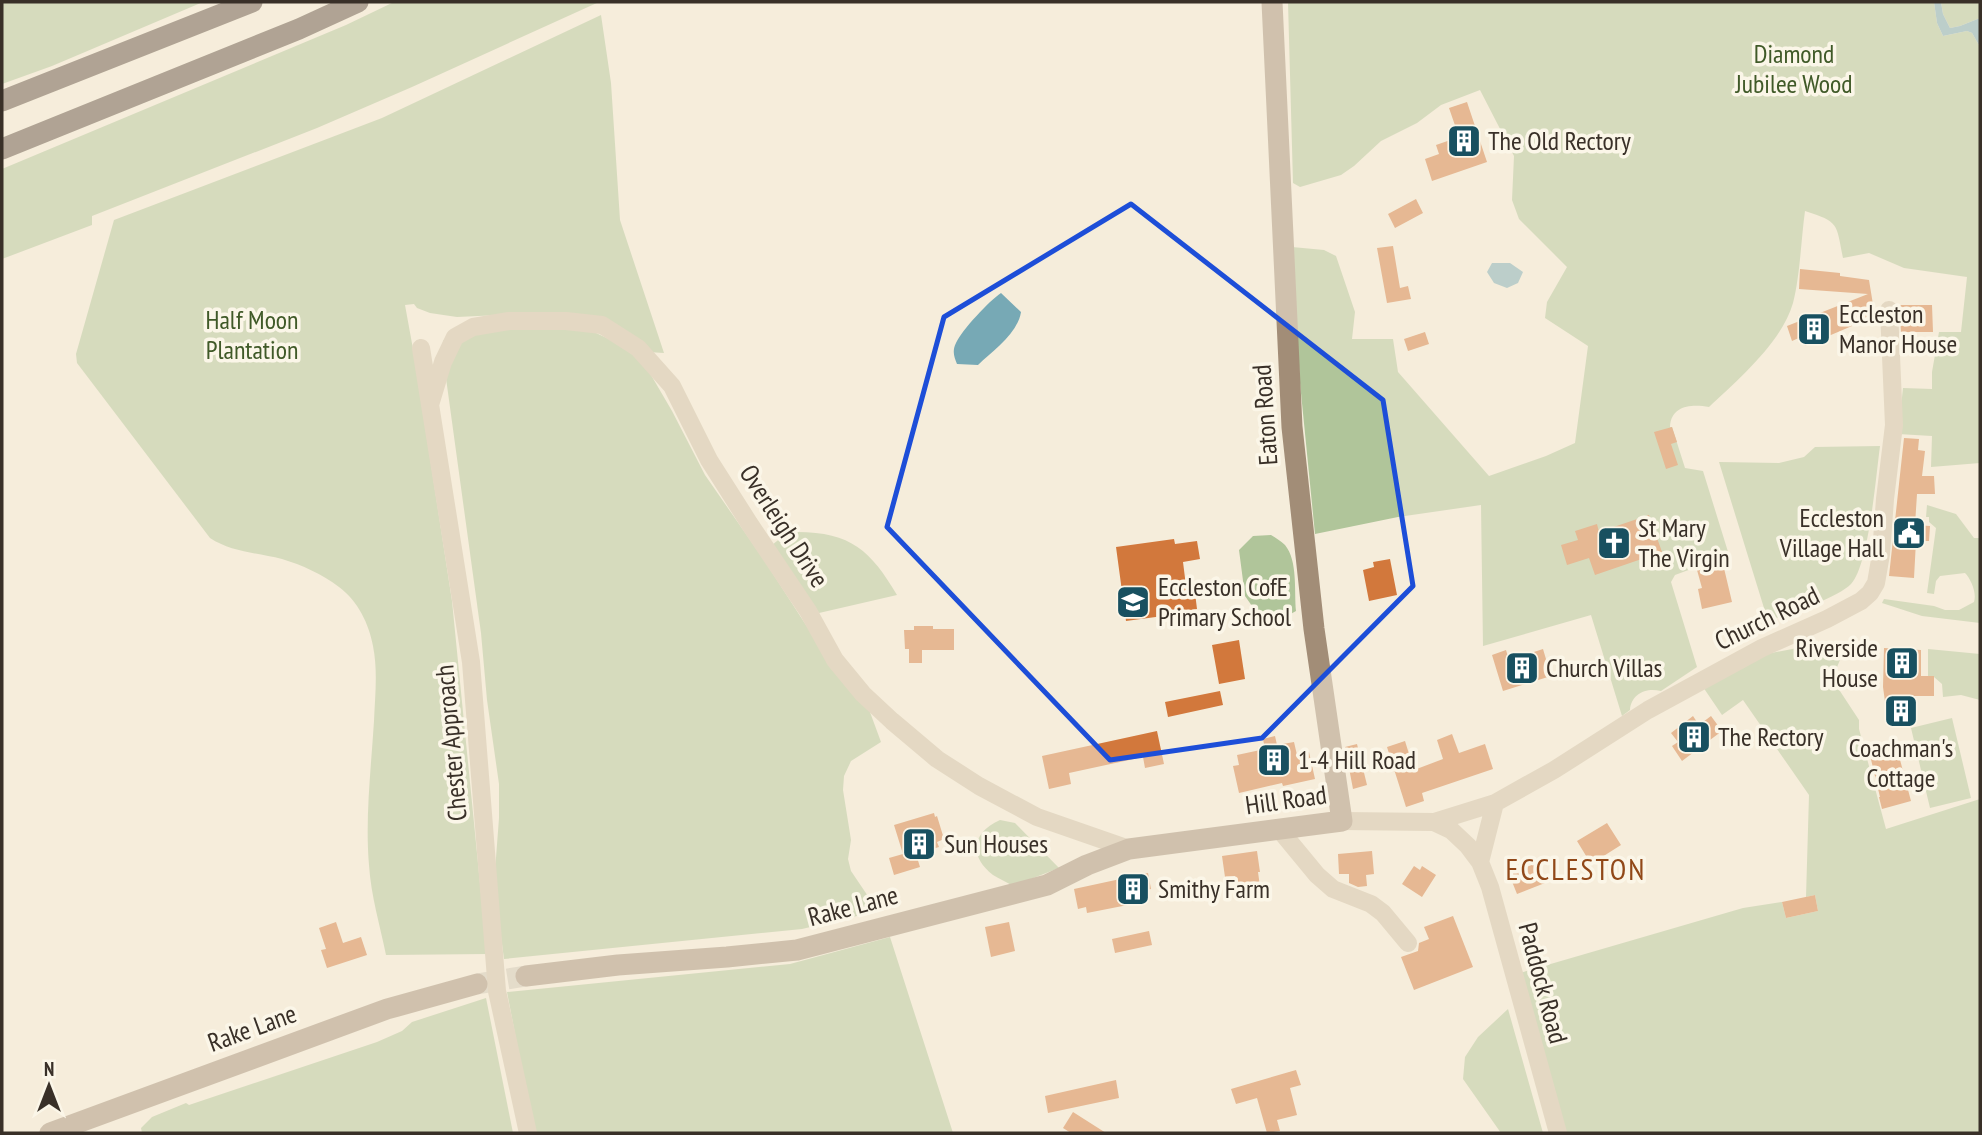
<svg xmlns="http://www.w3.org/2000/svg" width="1982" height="1135" viewBox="0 0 1982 1135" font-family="'PT Sans Narrow',sans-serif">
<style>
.green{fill:#b0c59a}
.water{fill:#77a9b5}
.building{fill:#d2783c}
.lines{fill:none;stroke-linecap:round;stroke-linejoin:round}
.secondary-tunnel{stroke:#cfc7b7;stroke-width:21;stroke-dasharray:21 10;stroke-linecap:butt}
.street{stroke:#cebfa6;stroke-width:18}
.secondary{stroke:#a28d77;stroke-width:21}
.highway{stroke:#5b4b3e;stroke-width:21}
.marked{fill:none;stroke:#1d4ed8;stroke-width:5;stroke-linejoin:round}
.labels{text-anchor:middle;stroke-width:7;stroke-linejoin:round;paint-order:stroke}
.park-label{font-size:26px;fill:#405a28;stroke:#fbf6e8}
.poi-label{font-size:26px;fill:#393028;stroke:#fbf6e8;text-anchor:start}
.street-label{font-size:26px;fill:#393028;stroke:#fbf6e8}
.quarter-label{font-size:30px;letter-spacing:2px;fill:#914818;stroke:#fbf6e8}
</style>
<rect width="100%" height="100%" fill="#f5eddb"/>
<path class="green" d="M2,2H203L52,66L2,84Z
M394,2H599L412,87L317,128L92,216V225L2,259V169L346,25Z
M1288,2H1934L1937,23L1943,36L1967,31L1972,33L1980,47V463L1931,467L1932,436L1898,434L1903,388L1932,389V372L1939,332H1961L1967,277L1904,268L1869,253L1843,258C1836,224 1840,222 1805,211C1801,240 1800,276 1793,303C1782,342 1738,380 1709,407C1692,404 1671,405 1670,427H1672L1685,468L1703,471L1729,555L1675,575L1671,582L1697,667L1661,691C1646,687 1631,694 1630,710L1622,716L1591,615L1483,646L1481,505L1398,517L1315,534L1300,383L1292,247L1324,250L1336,256L1355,312L1352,339H1393L1398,372L1489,476L1546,456L1575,443L1588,346L1545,318L1547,302L1567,267L1519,219L1512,200L1514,156L1480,90L1441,105L1417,123L1381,141L1354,166L1341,175L1300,187L1293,183Z
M1941,2H1980V18L1960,26L1950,28L1943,14Z
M601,15L611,83L620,220L664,353L648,352L545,313L457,317L430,313L417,308L414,304L405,305L415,360L452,601L487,954L386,955C380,925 371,896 369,865C365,818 371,769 374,721C375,696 378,671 373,646C369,624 358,601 339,587C322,574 302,565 282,559C258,553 231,552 210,538L77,363L76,354L114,220L382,118Z
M539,324L594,332L615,342L644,363L672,411L705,475L764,560L835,670L867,704L881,742L851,761L844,776L843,790L851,840L848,859L851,871L878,911L802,929L504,959L496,899L495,871L499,818V784L487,700L481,633L442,349L443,341L447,336Z
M1880,446C1876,475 1869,565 1851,584C1838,597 1801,609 1783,618C1774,618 1770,616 1764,608L1719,462L1779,463L1804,457L1815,447Z
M1927,505L1956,514L1974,538H1980V623L1922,616L1882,603L1884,599L1934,606L1945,610H1959L1974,602C1977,593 1971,579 1965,573L1940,576L1936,581L1934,594L1927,593L1936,528L1929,522V517H1926Z
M797,532C851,532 871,551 897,595L819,613L772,545L782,537Z
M1271,535C1276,538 1281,541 1285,545C1298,561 1294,591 1296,611L1280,620L1259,616L1245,596L1239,550L1253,536Z
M1834,641L1842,655L1835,672L1834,682L1859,720V729L1886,829L1980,799V1133H1566L1520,973L1743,908L1782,902L1786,918L1818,911L1815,895L1806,897L1809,795L1743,700L1722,715L1703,687L1766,654Z
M1928,649L1980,654V700L1961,695L1943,697L1942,684L1934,677L1928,676Z
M1952,718L1971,798L1930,808L1911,728Z
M1000,820L1015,823L1059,868L1013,886C1007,882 999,879 993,875C968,855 972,833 1000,820Z
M890,937L953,1133H534L507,992L790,964Z
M486,998L513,1133H142L141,1128L152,1117L186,1103L189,1105L377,1042L402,1031L412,1022Z
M1508,1009L1543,1133H1501L1463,1079L1465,1057L1478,1037Z"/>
<path class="water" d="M1934,2H1941L1943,14L1950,28L1960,26L1980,18V47L1972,33L1967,31L1943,36L1937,23Z
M1492,263H1510L1523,272L1518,283L1507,288L1494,283L1487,272Z
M1001,293L1021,312C1018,333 993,351 978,365L957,364C954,357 952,351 956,343C962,330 989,301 1001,293Z"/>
<path class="building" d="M1467,102L1487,162L1432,181L1425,159L1439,154L1436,145L1459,137L1449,108Z
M1416,199L1423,213L1395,228L1388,214Z
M1393,246L1400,288L1408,286L1411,299L1387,303L1377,248Z
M1800,269L1840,273V276L1869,280L1876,323L1852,326L1805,346L1801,337L1792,341L1787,326L1868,294L1799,289Z
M1899,305H1932L1933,332H1901Z
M1425,332L1429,344L1408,351L1404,339Z
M1672,427L1677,442L1671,444L1678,465L1666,469L1654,432Z
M1904,438L1919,439L1918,450L1925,451L1922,476H1934L1935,494H1917L1915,525L1930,526L1929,541H1916L1914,578L1889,576Z
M1649,515L1662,552L1595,575L1589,558L1567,565L1561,545L1578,540L1575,531L1597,524L1599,532Z
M1174,539L1175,544L1197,541L1200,559L1183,562L1187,594L1195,593L1197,609L1177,612L1178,614L1126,621L1116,547Z
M1390,559L1397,595L1369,601L1363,570L1374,567L1373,562Z
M1723,564L1732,602L1702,609L1698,589L1702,588L1697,570Z
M914,626H933V629H954V650H922V663H909V649H905L904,630H914Z
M1239,640L1245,679L1219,684L1212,645Z
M1884,648L1921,650V676H1934V696H1914L1917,719L1888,723L1883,687Z
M1543,649L1551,676L1503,691L1492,655L1506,650L1509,660Z
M1220,691L1223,705L1168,717L1165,702Z
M1693,716L1699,725L1711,716L1722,731L1682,761L1672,746L1678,742L1671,733Z
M1157,731L1164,764L1145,768L1143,757L1069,773L1071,784L1049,789L1042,756Z
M1452,734L1459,753L1485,744L1493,769L1422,793L1424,801L1406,807L1387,747L1405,741L1414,770L1443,759L1437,740Z
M1275,736L1277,745L1294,742L1297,755L1309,752L1315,779L1283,786L1282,783L1239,793L1233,766L1239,765L1237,755L1265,749L1263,739Z
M1357,744L1367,785L1353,789L1345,747Z
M1885,746L1889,759L1899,756L1911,801L1882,809L1879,797H1880L1869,751Z
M934,813L935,817L937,816L944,839L937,842L939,847L916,854L920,867L894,875L889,858L903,854L894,825Z
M1607,823L1621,845L1591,864L1577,841Z
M1257,851L1260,872H1258L1261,894L1238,898L1235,876L1225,877L1222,856Z
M1372,851L1374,874L1366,875L1367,886L1358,887L1349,883V874H1339L1338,854Z
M1537,863L1545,883L1517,894L1509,874Z
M1414,866L1420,870L1422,866L1436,875L1422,897L1402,884Z
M1148,873L1151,889L1146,890L1148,901L1087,913L1086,907L1078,909L1074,889Z
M1815,895L1818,911L1786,918L1782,902Z
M1453,916L1473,967L1414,990L1401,957L1418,951L1419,943L1429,939L1424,927Z
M336,922L343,943L361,937L367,955L327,968L321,950L326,949L319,928Z
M1009,922L1015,951L991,957L985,927Z
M1149,931L1152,945L1115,953L1112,939Z
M1296,1070L1301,1085L1290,1088L1297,1115L1277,1120L1280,1131L1267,1133L1257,1098L1236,1104L1231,1089Z
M1116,1080L1119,1098L1048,1113L1045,1096Z
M1073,1112L1106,1133H1071L1063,1128Z"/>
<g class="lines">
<path class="secondary-tunnel" d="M477,984L526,976"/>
<path class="street" d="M421,348L471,662L497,991L528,1133
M430,405L443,362L455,337L473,327L509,321H566L602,325L638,348L672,386L709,460L749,523L808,611L835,660L863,694L892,721L937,759L979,786L1037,817L1129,849
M1342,821L1434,822L1451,830L1468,846L1480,862L1490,887L1558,1133
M1434,822L1495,803L1554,770L1648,710L1762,648L1827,619L1861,601L1870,593L1876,583L1881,554L1885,499L1894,425L1889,310
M1279,829L1317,875L1333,889L1371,904L1383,913L1408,943
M1480,862L1495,803"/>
<path class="secondary" d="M526,976L618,965L727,957L797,950L1047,885L1087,865L1129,849L1342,821L1314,629L1292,427L1272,2
M50,1133L387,1009L477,984"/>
<path class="highway" d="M2,101L252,2
M2,149L299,29L358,2"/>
</g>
<path d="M0 0H1982V1135H0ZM1131,204L1383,400L1413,586L1262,738L1110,760L887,527L944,317Z" fill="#f5eddb" fill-opacity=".55" fill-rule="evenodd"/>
<path class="marked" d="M1131,204L1383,400L1413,586L1262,738L1110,760L887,527L944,317Z"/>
<defs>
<g id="building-square" transform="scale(1.75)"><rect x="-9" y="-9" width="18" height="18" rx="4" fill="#185060" stroke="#fbf6e8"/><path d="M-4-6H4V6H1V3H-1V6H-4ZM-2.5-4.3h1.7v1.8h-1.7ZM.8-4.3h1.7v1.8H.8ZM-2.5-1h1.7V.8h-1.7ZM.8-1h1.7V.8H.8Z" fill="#fff"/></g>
<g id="civic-square" transform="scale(1.75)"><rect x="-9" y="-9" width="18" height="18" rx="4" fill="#185060" stroke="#fbf6e8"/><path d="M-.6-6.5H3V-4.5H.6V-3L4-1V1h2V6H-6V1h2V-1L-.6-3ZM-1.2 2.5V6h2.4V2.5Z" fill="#fff"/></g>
<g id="church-square" transform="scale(1.75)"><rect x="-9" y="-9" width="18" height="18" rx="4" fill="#185060" stroke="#fbf6e8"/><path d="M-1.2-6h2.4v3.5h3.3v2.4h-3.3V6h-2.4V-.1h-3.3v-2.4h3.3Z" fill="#fff"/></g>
<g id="school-square" transform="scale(1.75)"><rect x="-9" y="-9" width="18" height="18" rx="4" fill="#185060" stroke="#fbf6e8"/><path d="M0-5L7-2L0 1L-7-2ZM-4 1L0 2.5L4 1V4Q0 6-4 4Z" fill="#fff"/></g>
</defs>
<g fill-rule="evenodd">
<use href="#building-square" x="1464" y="141"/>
<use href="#building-square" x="1814" y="329"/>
<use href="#civic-square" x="1909" y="533"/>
<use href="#church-square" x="1614" y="543"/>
<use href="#school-square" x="1133" y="602"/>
<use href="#building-square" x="1902" y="663"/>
<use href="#building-square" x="1522" y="668"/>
<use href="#building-square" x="1901" y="711"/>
<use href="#building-square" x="1694" y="737"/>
<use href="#building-square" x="1274" y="760"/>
<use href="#building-square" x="919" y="844"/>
<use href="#building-square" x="1133" y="889"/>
</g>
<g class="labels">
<g class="park-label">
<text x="1794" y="63">Diamond<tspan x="1794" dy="30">Jubilee Wood</tspan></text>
<text x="252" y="329">Half Moon<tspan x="252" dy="30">Plantation</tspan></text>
</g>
<g class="poi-label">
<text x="1488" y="150">The Old Rectory</text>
<text x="1839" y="323">Eccleston<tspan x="1839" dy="30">Manor House</tspan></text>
<text x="1884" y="527" text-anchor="end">Eccleston<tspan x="1884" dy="30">Village Hall</tspan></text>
<text x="1638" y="537">St Mary<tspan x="1638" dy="30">The Virgin</tspan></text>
<text x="1158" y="596">Eccleston CofE<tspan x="1158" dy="30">Primary School</tspan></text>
<text x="1878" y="657" text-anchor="end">Riverside<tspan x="1878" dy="30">House</tspan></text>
<text x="1546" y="677">Church Villas</text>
<text x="1718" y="746">The Rectory</text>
<text x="1901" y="757" text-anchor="middle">Coachman's<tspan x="1901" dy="30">Cottage</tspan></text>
<text x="1298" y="769">1-4 Hill Road</text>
<text x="944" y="853">Sun Houses</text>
<text x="1158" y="898">Smithy Farm</text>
</g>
<g class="street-label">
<text transform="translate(1265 415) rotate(-94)" y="9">Eaton Road</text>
<text transform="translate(784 526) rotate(57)" y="9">Overleigh Drive</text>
<text transform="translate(1767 618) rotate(-26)" y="9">Church Road</text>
<text transform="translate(451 743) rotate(-95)" y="9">Chester Approach</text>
<text transform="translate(1286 800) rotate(-8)" y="9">Hill Road</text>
<text transform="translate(853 906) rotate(-15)" y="9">Rake Lane</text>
<text transform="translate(1543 983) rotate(75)" y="9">Paddock Road</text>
<text transform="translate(252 1028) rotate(-20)" y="9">Rake Lane</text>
</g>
<g class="quarter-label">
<text x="1576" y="880">ECCLESTON</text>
</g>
</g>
<rect width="1982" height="1135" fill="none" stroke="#393028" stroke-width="7"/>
<g transform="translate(49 1086)" stroke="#fbf6e8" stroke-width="5" paint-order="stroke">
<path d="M0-5L12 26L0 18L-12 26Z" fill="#393028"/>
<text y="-10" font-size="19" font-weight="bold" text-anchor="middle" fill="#393028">N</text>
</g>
</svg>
